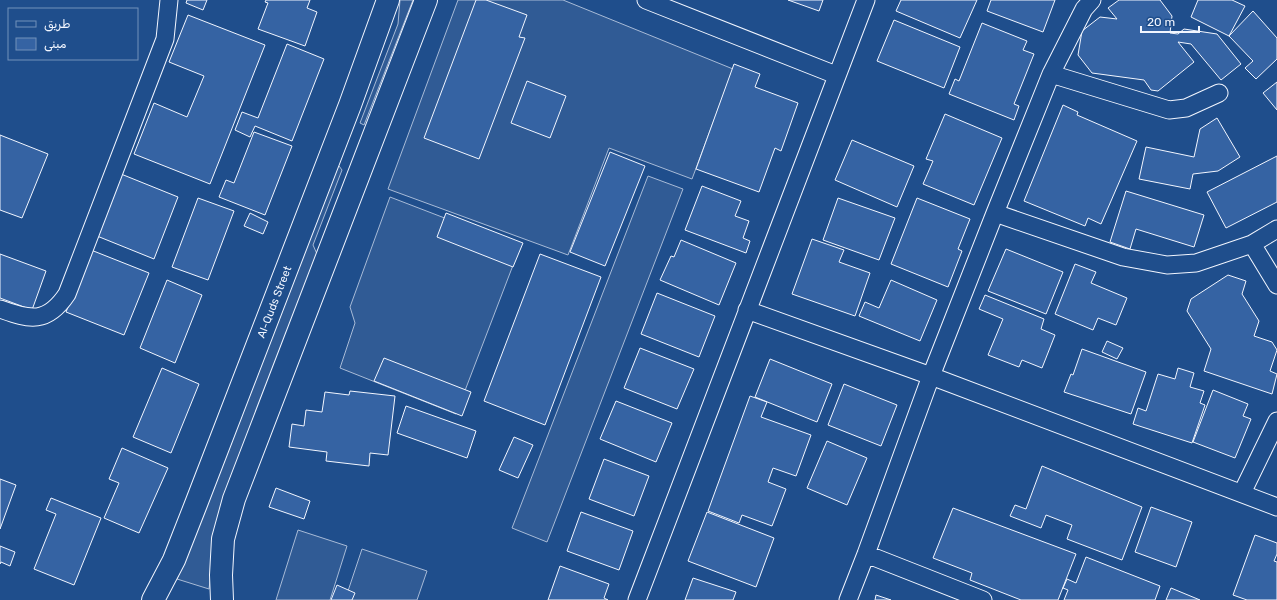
<svg xmlns="http://www.w3.org/2000/svg" width="1277" height="600" viewBox="0 0 1277 600" font-family="Rubik,'Noto Sans Arabic',sans-serif">
<style>
.built{fill:#305b95;stroke:#a8bbd7}
.building{fill:#3563a3;stroke:#f2f6ff}
.lines{fill:none;stroke-linecap:round;stroke-linejoin:round}
.street-casing{stroke:#f2f6ff;stroke-width:19}
.primary-casing{stroke:#f2f6ff;stroke-width:24}
.street{stroke:#1f4e8c;stroke-width:17}
.primary{stroke:#1f4e8c;stroke-width:22}
.labels{text-anchor:middle;stroke-width:3;stroke-linejoin:round;paint-order:stroke}
.street-label{font-size:11px;fill:#f2f6ff;stroke:#1f4e8c}
</style>
<rect width="100%" height="100%" fill="#1f4e8c"/>
<path class="built" d="M400,0H413L364,125L360,123L398,24Z
M458,0H563L733,69L692,179L609,148L568,255L388,189Z
M339,166L342,170L313,245L317,254L218,516L209,589L177,579L335,167Z
M648,176L683,189L547,542L512,528Z
M390,197L520,247L456,414L340,368L355,323L350,307Z
M298,530L347,546L330,600H276Z
M362,549L427,571L417,600H345Z"/>
<path class="building" d="M187,0H207L203,10L186,3Z
M266,0H310L307,8L317,12L305,46L258,29L268,3L265,2Z
M476,0H486L527,15L519,37L525,38L479,159L424,138Z
M788,0H823L819,11Z
M901,0H977L960,38L896,11Z
M991,0H1055L1043,32L987,11Z
M1119,0H1160L1172,16L1170,33L1178,34L1184,29L1217,34L1241,64L1221,80L1191,44L1178,42L1194,62L1158,91L1151,90L1144,80L1092,73L1078,55L1082,31L1100,17L1117,19L1108,8Z
M1198,0H1232L1245,6L1229,36L1191,17Z
M1253,11L1277,38V59L1256,79L1245,68L1253,61L1229,36Z
M188,15L265,45L210,184L134,154L154,103L187,117L204,76L169,62Z
M894,20L960,47L944,88L877,61Z
M982,23L1027,41L1023,50L1034,54L1014,104L1019,106L1014,120L949,94L955,79L959,81Z
M287,44L324,59L292,141L255,126L250,137L235,130L242,112L258,118Z
M734,64L760,74L755,87L798,103L781,151L775,148L759,192L696,169Z
M527,81L566,96L550,138L511,123Z
M1277,82V110L1263,93Z
M1063,105L1078,112L1077,115L1137,141L1101,224L1088,218L1085,226L1024,201Z
M945,114L1002,138L974,205L923,184L933,161L926,159Z
M1217,118L1240,157L1218,171L1193,174L1190,189L1139,179L1146,147L1194,157L1200,129Z
M254,132L292,146L265,215L219,197L226,180L234,183Z
M0,135L48,154L22,218L0,210Z
M852,140L914,166L897,207L835,180Z
M610,152L645,166L605,266L570,252Z
M1277,156V202L1226,228L1207,192Z
M121,174L178,197L154,259L97,236Z
M702,186L741,201L735,216L749,221L743,238L750,241L746,253L685,230Z
M1126,191L1204,215L1194,247L1136,229L1130,249L1110,242Z
M198,198L234,211L208,280L172,267Z
M838,198L895,218L879,260L823,240Z
M917,198L970,219L958,249L962,251L948,287L891,264Z
M250,213L268,222L263,234L244,226Z
M446,213L523,243L513,267L437,237Z
M812,239L844,250L839,262L870,273L855,316L792,294Z
M681,240L736,263L719,305L660,280L671,256L674,257Z
M1006,249L1063,272L1046,314L988,291Z
M91,250L149,273L124,335L66,312Z
M0,254L46,271L32,310L0,298Z
M540,254L601,277L545,425L484,401Z
M1075,264L1096,272L1091,283L1127,298L1116,325L1098,318L1093,330L1055,314Z
M1228,275L1246,281L1242,294L1259,321L1254,336L1272,342L1277,350L1270,371L1277,374L1272,394L1204,371L1211,349L1187,311L1191,299Z
M167,280L202,295L175,363L140,348Z
M891,280L937,300L920,341L859,316L865,302L879,308Z
M657,293L715,316L699,357L641,334Z
M985,295L1044,319L1041,329L1055,335L1042,368L1022,360L1019,367L988,355L1003,319L979,309Z
M1107,341L1123,348L1117,359L1102,352Z
M640,348L694,369L677,409L624,388Z
M1082,349L1146,372L1131,414L1064,392L1071,374L1073,375Z
M384,358L471,392L462,416L374,381Z
M770,359L832,384L817,422L755,397Z
M162,368L199,384L171,453L133,437Z
M1178,368L1194,373L1190,387L1204,391L1200,403L1205,405L1192,443L1133,424L1138,408L1146,411L1158,374L1175,379Z
M844,384L897,405L881,446L828,425Z
M1213,390L1248,404L1243,416L1251,419L1235,458L1193,442Z
M350,391L395,396L388,455L370,453L369,466L326,461L327,452L289,447L292,424L304,426L306,410L322,412L325,392L349,395Z
M750,396L767,402L761,417L811,435L796,476L773,468L768,482L786,489L772,526L742,515L739,523L708,511Z
M616,401L672,423L656,462L600,439Z
M406,406L476,431L467,458L397,433Z
M514,437L533,445L518,478L499,470Z
M827,441L867,458L847,505L807,488Z
M122,448L168,468L139,533L104,518L119,483L109,479Z
M604,459L649,476L634,516L589,499Z
M1042,466L1142,507L1122,560L1067,539L1072,525L1046,515L1041,528L1010,516L1015,505L1026,509Z
M0,479L16,485L0,529Z
M276,488L310,501L304,519L269,507Z
M51,498L101,518L74,585L34,569L56,514L46,510Z
M1151,507L1192,522L1176,567L1135,552Z
M953,508L1076,554L1058,600H1021L970,580L972,573L933,558Z
M581,512L633,531L619,570L567,551Z
M707,512L774,538L756,587L688,561Z
M1255,535L1277,543V554L1274,561L1277,562V600H1247L1233,595Z
M0,546L15,552L10,566L1,562L0,564Z
M1086,557L1160,586L1155,600H1064L1068,590L1063,588L1067,579L1076,583Z
M560,566L609,584L604,598L608,600H548Z
M693,578L736,592L733,600H685Z
M337,585L355,593L352,600H331Z
M1171,588L1200,600H1166Z
M876,595L891,600H875Z"/>
<g class="lines">
<g class="street-casing">
<path id="street" d="M646,0L836,75
M1051,74L1169,110L1186,108L1219,93
M995,213L1123,257L1167,265L1196,263L1252,244L1277,229
M1252,244L1277,285
M0,309C30,320 47,324 67,294L165,39L169,0
M747,310L931,376L1277,507
M1242,493L1277,421
M866,554L983,600
M637,600L866,0
M848,600L866,554L931,376L995,213L1051,74L1084,9L1092,0"/>
</g>
<g class="primary-casing">
<g id="primary">
<path id="s1" d="M153,600L174,560L196,504L350,105L388,0"/>
<path d="M222,600L221,575L223,539L234,499L426,0"/>
</g>
</g>
<use href="#street" class="street"/>
<use href="#primary" class="primary"/>
</g>
<g class="labels">
<g class="street-label">
<text dy="4" stroke="none"><textPath href="#s1" startOffset="322">Al-Quds Street</textPath></text>
</g>
</g>
<rect x="8" y="8" width="130" height="52" fill="#1f4e8c" stroke="#7391ba"/>
<rect x="16" y="21" width="20" height="6" fill="#1f4e8c" stroke="#7391ba"/>
<text x="44" y="28" font-size="12" fill="#f2f6ff">طريق</text>
<rect x="16" y="38" width="20" height="12" fill="#3563a3" stroke="#7391ba"/>
<text x="44" y="48" font-size="12" fill="#f2f6ff">مبنى</text>
<path d="M1141 26v6h58v-6" fill="none" stroke="#f2f6ff" stroke-width="2"/>
<text x="1147" y="26" font-size="12" fill="#f2f6ff" stroke="#1f4e8c" stroke-width="3" paint-order="stroke">20 m</text>
</svg>
